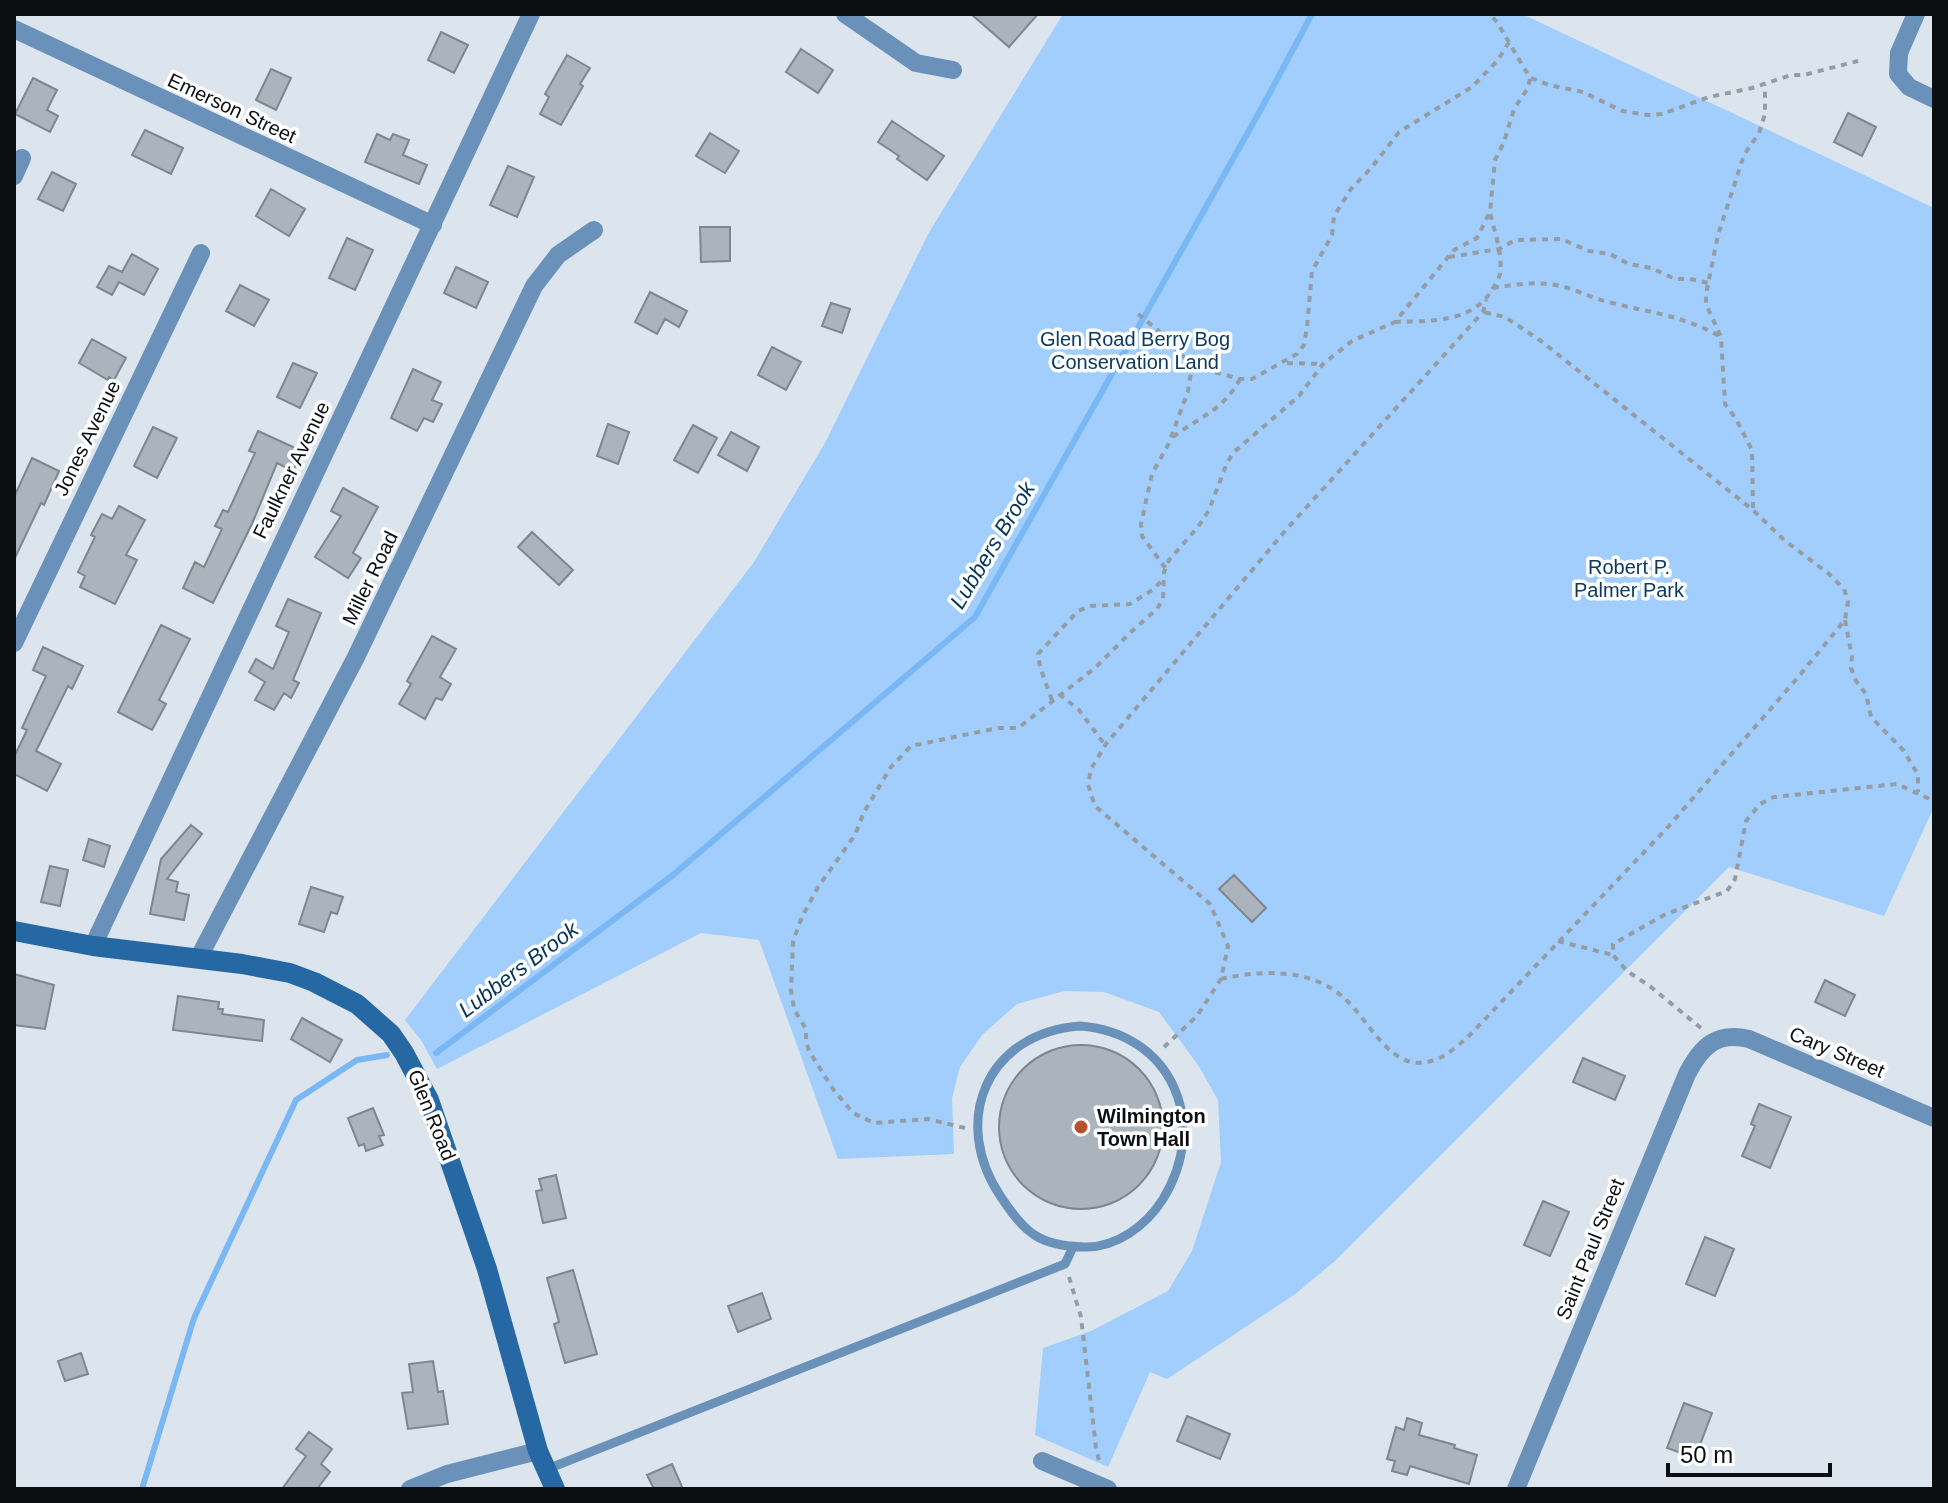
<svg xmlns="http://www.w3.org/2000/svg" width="1948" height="1503" viewBox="0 0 1948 1503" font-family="Arial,sans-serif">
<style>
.green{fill:#a1cefc}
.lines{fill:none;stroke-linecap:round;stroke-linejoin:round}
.stream{stroke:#7ab7f5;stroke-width:6}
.building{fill:#abb3bc;stroke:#7e868e;stroke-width:2}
.path{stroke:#959ca3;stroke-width:4;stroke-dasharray:6 6;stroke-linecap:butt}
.lane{stroke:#6991ba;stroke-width:9}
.street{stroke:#6991ba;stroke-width:18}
.secondary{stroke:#2668a3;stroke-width:20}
.poi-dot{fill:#b7502b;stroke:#fff;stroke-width:3}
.labels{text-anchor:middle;stroke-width:7;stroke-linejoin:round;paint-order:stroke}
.street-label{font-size:20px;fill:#0c0f12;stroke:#fff}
.park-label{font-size:20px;fill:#0c3a61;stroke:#fff}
.poi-label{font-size:20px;font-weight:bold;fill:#0c0f12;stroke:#fff;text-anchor:start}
.water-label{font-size:22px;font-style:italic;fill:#04345a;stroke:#fff}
</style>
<rect width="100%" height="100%" fill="#dce5ee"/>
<path class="green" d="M1063,14H1522L1934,208V807L1884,916L1729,867L1335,1261L1294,1295L1167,1379L1150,1372L1108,1467L1035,1435L1043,1348L1091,1331L1168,1291L1192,1251L1221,1162L1218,1100L1198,1065L1159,1012L1104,992L1064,991L1017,1004L982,1035L960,1067L952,1098L954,1154L838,1159L759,940L701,933L437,1069L421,1040L405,1020L754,562L825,443L928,234Z"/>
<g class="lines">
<path class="stream" d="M436,1053L673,875L975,617L1260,111L1312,14
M142,1489L194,1318L296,1100L357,1060L387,1055"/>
</g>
<path class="building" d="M971,14H1038L1009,47Z
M441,32L468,45L454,73L428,60Z
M801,49L833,70L818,93L786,72Z
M567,55L590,68L580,84L583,86L561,125L540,114L549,97L545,94Z
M271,69L291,78L276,110L256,100Z
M33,78L57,90L47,110L58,116L50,132L15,114Z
M1848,113L1876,127L1862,156L1834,142Z
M892,121L944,156L927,180L897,159L899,156L878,142Z
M145,130L183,148L171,174L132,155Z
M710,133L739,151L725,173L696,156Z
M377,134L390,140L393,134L409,140L403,155L427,165L419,184L365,162Z
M508,166L534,177L517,217L490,205Z
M52,172L76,184L63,211L38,199Z
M271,189L305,209L289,236L256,216Z
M700,227H730V261L701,262Z
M347,238L373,250L355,290L329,278Z
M132,254L158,269L144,295L119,282L112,295L97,287L109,266L122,272Z
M456,267L488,282L476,308L444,293Z
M240,285L269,300L254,326L226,311Z
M650,292L687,311L679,327L665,319L657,334L635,322Z
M831,303L850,309L842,333L822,326Z
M92,339L126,358L114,380L109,377L108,380L79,363Z
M772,347L801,362L786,390L758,375Z
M293,363L317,373L300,408L277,397Z
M413,369L441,382L432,400L442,404L433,422L424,418L417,431L391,418Z
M608,424L629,432L618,464L597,456Z
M693,425L717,438L698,473L674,460Z
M153,427L177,438L157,478L134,466Z
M258,431L302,451L293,471L277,463L252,524L213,603L183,588L195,562L204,567L222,529L215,526L223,510L228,512L255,453L249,451Z
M731,432L759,447L747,471L718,455Z
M32,458L59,471L44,505L41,503L14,560V497Z
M343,488L378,507L353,553L361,558L348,578L315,557L341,516L331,511Z
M119,506L145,520L126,555L137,560L115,604L80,587L85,576L78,572L95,537L91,535L102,514L112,519Z
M532,532L573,570L559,585L518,547Z
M288,599L321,613L293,680L299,683L291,698L284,693L274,710L255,700L265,682L249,672L256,659L273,669L289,632L276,626Z
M161,625L190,639L159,700L166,704L152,730L118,712Z
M432,636L456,649L440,677L451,684L442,700L436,698L425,719L399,704L411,684L407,681Z
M43,647L83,666L72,689L68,686L36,751L61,764L47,791L14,774V757L27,730L22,728L46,676L33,670Z
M191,825L202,834L167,879L178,882L176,892L189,895L184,920L150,914L161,859Z
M89,839L110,846L104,867L83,860Z
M50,866L68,870L60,906L41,902Z
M1234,875L1266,908L1252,922L1219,889Z
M311,887L343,897L337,914L331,912L324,932L299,924Z
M14,974L54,985L45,1029L14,1025Z
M1825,980L1855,995L1845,1016L1815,1002Z
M178,996L219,1002L218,1009H223L222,1014L264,1020L262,1041L173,1030Z
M302,1018L342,1040L330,1062L291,1039Z
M999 1127a82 82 0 1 1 164 0a82 82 0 1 1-164 0Z
M1583,1058L1625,1076L1615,1100L1573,1082Z
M1759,1104L1791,1117L1770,1168L1742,1156L1755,1126L1751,1124Z
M373,1108L384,1135L379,1136L383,1145L366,1151L364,1144L359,1146L348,1118Z
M556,1175L566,1218L543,1223L536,1191L542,1190L539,1179Z
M1543,1201L1569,1212L1550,1256L1524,1245Z
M1705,1237L1734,1249L1715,1296L1686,1284Z
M573,1270L597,1354L565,1363L554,1324L559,1322L547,1278Z
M762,1293L771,1319L738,1332L728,1306Z
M81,1353L88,1374L65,1381L58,1361Z
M433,1361L438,1392L443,1391L448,1424L408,1429L402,1393L413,1392L409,1364Z
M1684,1403L1712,1413L1695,1458L1667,1448Z
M1187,1416L1230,1434L1220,1459L1177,1441Z
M1407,1418L1422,1423L1419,1435L1455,1445L1454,1448L1477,1455L1469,1484L1410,1466L1407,1475L1392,1471L1395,1461L1387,1459L1396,1427L1404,1430Z
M309,1432L332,1449L321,1464L330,1472L317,1489H282L306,1456L296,1449Z
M672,1464L683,1489H654L647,1475Z"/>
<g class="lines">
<path class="path" d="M1531,78L1549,85L1583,92L1622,111L1648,115L1662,114L1709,97L1752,88L1791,75H1804L1858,61
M1449,257L1499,249L1515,240L1561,239L1589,251L1610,254L1629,264L1651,268L1675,279H1690L1709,283
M1493,288C1511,285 1530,282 1549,284C1570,286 1588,297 1608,302C1650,313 1683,315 1721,337
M1138,314L1159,331L1192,366L1188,391L1169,443L1152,474L1141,524L1142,536L1166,569
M1395,322C1429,321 1472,323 1492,290C1495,285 1499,279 1500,274C1503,254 1494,231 1490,212
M1287,363L1322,364
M1192,366L1240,379H1252L1297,354L1304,345L1307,327L1312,271L1332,235L1334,216L1351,189L1372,167L1399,132L1472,87L1498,60L1509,42
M1173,437C1200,416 1222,412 1240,379
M1753,508L1752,450L1736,419L1725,404L1721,337L1706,304V294L1718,235L1744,155L1759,133L1765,114V85
M1845,620L1852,657L1851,668L1856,681L1866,694L1871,717L1904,751L1918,775V792
M1059,694L1079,710L1105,745
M1052,700L1040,667L1038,654L1078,611L1091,606L1130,604L1154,589L1164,578
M1558,941L1613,955
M1221,979C1261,970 1310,968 1343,997C1372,1022 1392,1078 1437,1059C1448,1055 1458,1045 1467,1038L1668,827L1794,682L1845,620L1848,602L1844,589L1829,574L1784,540L1753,510L1541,341L1505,317L1483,312
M1701,1028L1651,987L1627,971L1613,955V944L1664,915L1727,891L1735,879L1746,821L1760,804L1774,797L1897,784L1934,801
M1164,1047L1197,1016L1221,979L1228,946L1210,904L1095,806L1088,785L1091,769L1106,744L1285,531L1483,312L1486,300
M965,1128L928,1119L874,1123L853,1113L833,1089L809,1051L806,1041V1029L794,1009L791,990L793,941L802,917L818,887L855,835L864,812L891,767L911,746L998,728H1018L1095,668L1131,632L1157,609L1163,599L1164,572L1169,560L1198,527L1209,510L1227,463L1234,452L1299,396L1323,364L1352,341L1395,322L1448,257L1454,250L1477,238L1490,212L1495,160L1504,142L1514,109L1528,88L1530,78L1497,22L1489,14
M1069,1277L1081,1317L1096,1448L1100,1465"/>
<path class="lane" d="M1080,1026C1172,1033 1210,1123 1163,1199C1146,1226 1116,1248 1084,1247C1039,1246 1025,1233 1001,1197C950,1122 986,1033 1080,1026Z
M545,1470L1065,1264L1073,1247"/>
<path class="street" d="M845,14L916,63L953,70
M1916,14L1899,53L1898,74L1909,87L1934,99
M14,29L433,225
M14,176L22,158
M14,643L201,253
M93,946C237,634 385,324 531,14
M198,959L356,657L534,286L558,255L594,230
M1042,1461L1108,1489
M410,1489L447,1474L538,1451
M1516,1489L1687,1074C1701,1047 1716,1031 1749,1039L1934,1118"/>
<path class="secondary" d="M14,931L93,946L242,964L290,973L314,982L357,1004L391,1034L404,1053L429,1100L487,1269L538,1451L555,1489"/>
</g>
<circle class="poi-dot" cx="1081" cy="1127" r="8"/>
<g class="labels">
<g class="street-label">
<text transform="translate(232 108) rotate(25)" y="7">Emerson Street</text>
<text transform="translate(87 438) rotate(-64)" y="7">Jones Avenue</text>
<text transform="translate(291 470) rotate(-64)" y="7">Faulkner Avenue</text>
<text transform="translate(370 578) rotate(-64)" y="7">Miller Road</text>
<text transform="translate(1837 1052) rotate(23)" y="7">Cary Street</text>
<text transform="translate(432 1115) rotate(68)" y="7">Glen Road</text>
<text transform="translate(1590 1249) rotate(-68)" y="7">Saint Paul Street</text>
</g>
<g class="park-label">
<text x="1135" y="346">Glen Road Berry Bog<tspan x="1135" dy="23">Conservation Land</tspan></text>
<text x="1629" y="574">Robert P.<tspan x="1629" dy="23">Palmer Park</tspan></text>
</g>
<g class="poi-label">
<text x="1097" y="1123">Wilmington<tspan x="1097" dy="23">Town Hall</tspan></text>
</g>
<g class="water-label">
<text transform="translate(992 545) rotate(-59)" y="8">Lubbers Brook</text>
<text transform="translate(518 969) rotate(-37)" y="8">Lubbers Brook</text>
</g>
</g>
<rect width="1948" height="1503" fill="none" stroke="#0c0f12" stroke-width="32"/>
<path d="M1668 1463v12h162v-12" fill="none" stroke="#0c0f12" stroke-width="4"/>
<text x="1680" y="1463" font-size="24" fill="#0c0f12" stroke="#ffffff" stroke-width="6" paint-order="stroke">50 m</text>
</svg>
